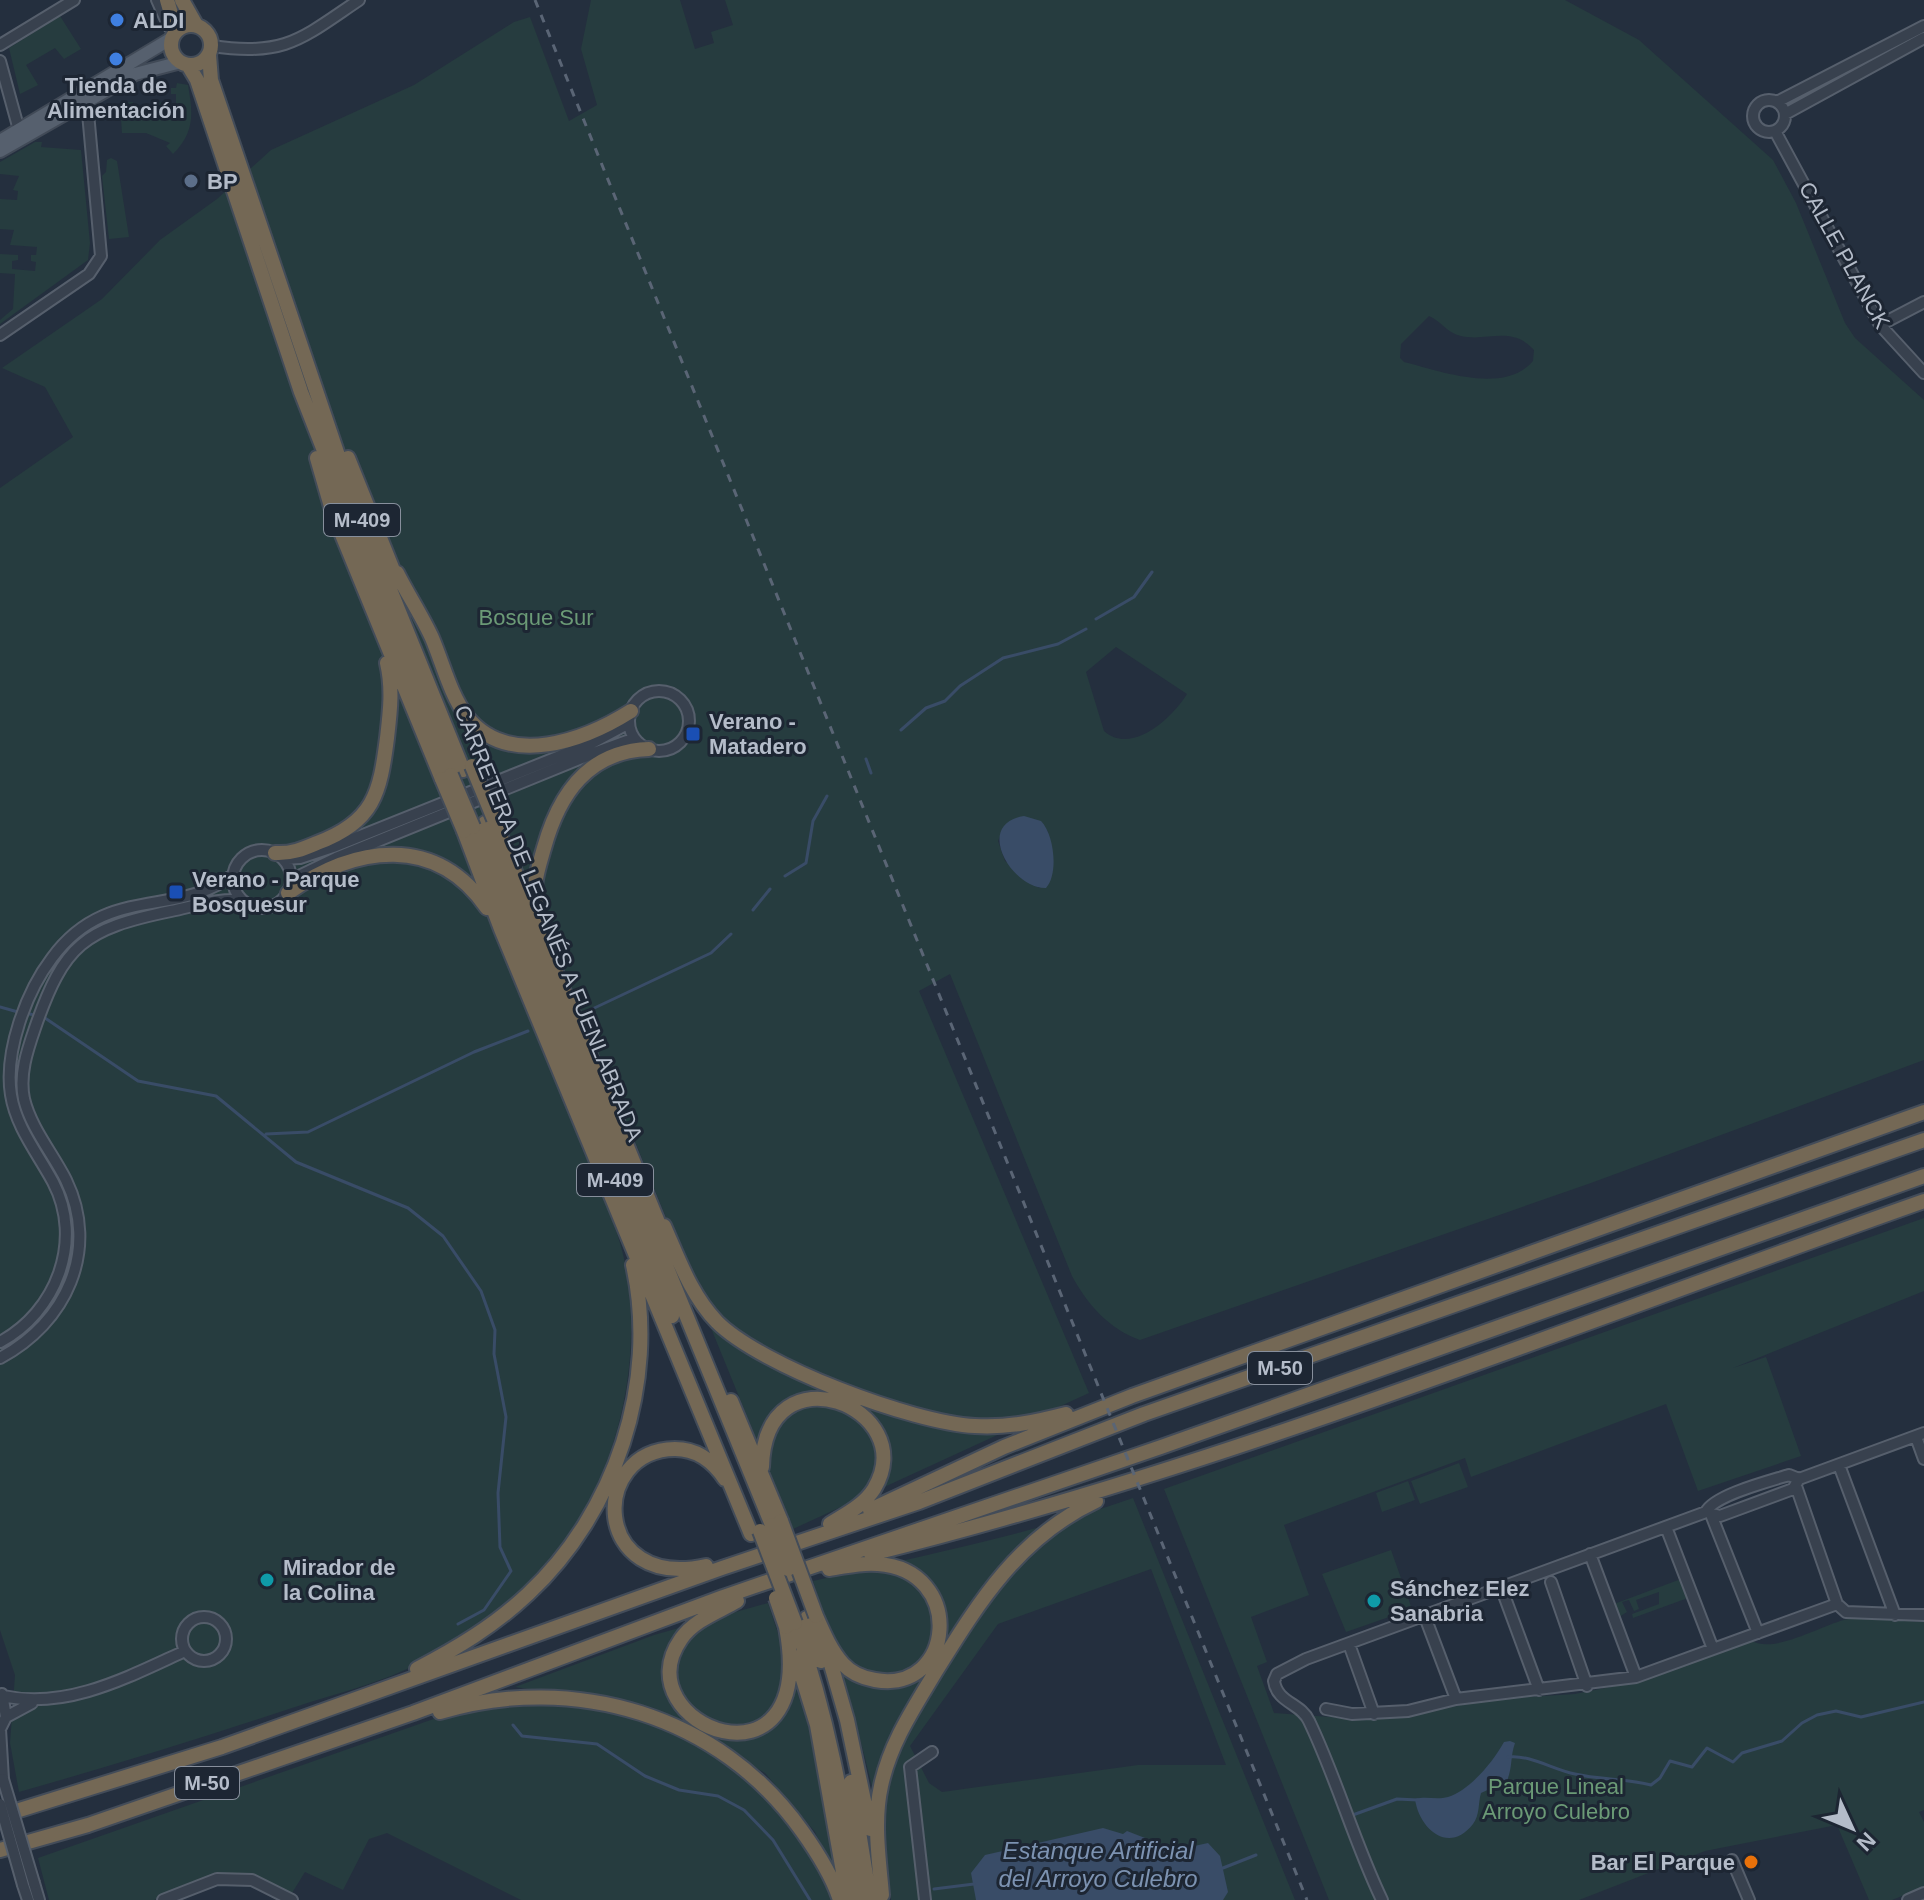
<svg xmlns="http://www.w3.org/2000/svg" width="1924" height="1900" viewBox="0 0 1924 1900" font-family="Helvetica,sans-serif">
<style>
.green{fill:#263c3f;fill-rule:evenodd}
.water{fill:#394c67}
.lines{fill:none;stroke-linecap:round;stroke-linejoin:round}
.stream{stroke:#394c67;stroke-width:3}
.minor-casing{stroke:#565f6c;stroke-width:14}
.major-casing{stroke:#414a57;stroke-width:16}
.highway-casing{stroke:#434c59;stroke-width:18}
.minor{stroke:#38414e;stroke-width:10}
.major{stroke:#56606e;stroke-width:12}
.highway{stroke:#746855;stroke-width:14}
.rail{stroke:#5a6575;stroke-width:3;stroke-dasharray:8 8;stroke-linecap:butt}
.minor-bridge-casing{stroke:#565f6c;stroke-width:14;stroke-linecap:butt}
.highway-bridge-casing{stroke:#434c59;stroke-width:18;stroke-linecap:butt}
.minor-bridge{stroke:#38414e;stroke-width:10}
.highway-bridge{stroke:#746855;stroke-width:14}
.shop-dot{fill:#3f7fe0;stroke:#1d2633;stroke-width:3}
.service-dot{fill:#5c6f8a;stroke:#1d2633;stroke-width:3}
.transit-dot{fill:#1a4fb4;stroke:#1d2633;stroke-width:3}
.culture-dot{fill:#0f9aa8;stroke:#1d2633;stroke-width:3}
.food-dot{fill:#e8710a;stroke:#1d2633;stroke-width:3}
.labels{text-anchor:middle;stroke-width:6;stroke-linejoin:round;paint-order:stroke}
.shield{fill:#1d2633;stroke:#878f9c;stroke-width:2}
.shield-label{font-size:20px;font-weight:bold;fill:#b4bcc9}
.poi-label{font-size:22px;font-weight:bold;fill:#b4bcc9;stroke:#1d2633;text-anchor:start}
.street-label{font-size:22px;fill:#b4bcc9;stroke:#1d2633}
.park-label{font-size:22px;fill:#6b9a76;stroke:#1d2633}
.water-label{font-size:24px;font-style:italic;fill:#7c92b1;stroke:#1d2633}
</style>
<rect width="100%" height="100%" fill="#242f3e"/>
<path class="green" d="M591,0H680L695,49L714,43L711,32L733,25L725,0H1565L1639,40L1773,160L1796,203L1845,323L1855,338L1924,400V1060L1591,1183L1140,1340C1109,1329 1087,1304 1072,1276L950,974L919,991L1089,1393L793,1529L627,1122L580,1144C596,1182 617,1222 625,1263C644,1362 618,1476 554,1555C520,1597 470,1635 423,1661C383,1683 334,1694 292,1708C201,1738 111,1766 19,1792L10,1743L15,1675L0,1630V488L73,437L45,387L2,368L102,299L160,240L217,199L271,150L414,85L514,22L530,17L569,121L597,105L581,49ZM1429,316C1440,320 1447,333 1461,336C1487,342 1512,325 1534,350L1533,361C1504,395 1440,371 1404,362L1400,358L1401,344ZM1116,647L1187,694C1173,717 1132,756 1104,731L1086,672ZM1004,827L1048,831L1052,875L1039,888L1005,861L998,841Z
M60,16L81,49L64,59L55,48L26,65L38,85L20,94L9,48Z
M177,83L188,85C193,113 195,132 173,154L166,146L170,143L146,133H122L120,103L133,102L128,117L151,118L152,102L176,103V94H171V88H176Z
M35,142H42L41,147L81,150L90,243L88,260L0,324V320L13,309L15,274L0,273V254L18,255V260L12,261V269L35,271L36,262L31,261V255H36L37,247L10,245L14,230L0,229V199L17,200L18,191L13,190L19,176L0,174V162Z
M111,158L117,161L129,237L109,239L102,176L106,172L107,160Z
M1924,1218V1291L1733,1368L1766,1357L1801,1456L1698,1491L1666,1404L1471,1477L1465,1458L1284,1525L1309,1595L1251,1617L1267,1662L1257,1666L1274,1713L1373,1720L1498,1699L1575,1694L1635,1682L1752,1641C1776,1654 1823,1624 1848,1619C1871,1615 1901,1621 1924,1622V1810L1919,1812L1924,1822V1887L1892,1900H1869L1837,1825L1705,1851L1579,1900H1329L1164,1489Z
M1459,1463L1468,1487L1420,1504L1411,1481Z
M1408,1481L1415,1500L1382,1512L1376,1493Z
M1133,1498L1295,1900H891C881,1791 844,1685 813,1581C920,1556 1029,1535 1133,1498ZM1151,1569L1226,1765H1138L942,1792L929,1783L910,1746L998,1624Z
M1391,1550L1412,1609L1346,1632L1322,1574Z
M1681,1579L1688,1598L1633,1618L1632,1614L1659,1604V1592L1636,1600L1639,1609L1634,1611L1629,1600L1622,1602L1627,1612L1619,1617L1614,1604Z
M768,1603L814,1743L840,1886L815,1832L765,1773L654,1708L515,1687L654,1635Z
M537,1700C650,1713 717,1735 790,1827C807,1849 826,1873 833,1900H521L387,1833L369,1839L343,1890L305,1872L292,1893C225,1865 218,1872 154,1900C146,1900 64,1900 49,1900L38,1858L442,1716Z"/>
<path class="water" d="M1024,816L1041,821C1054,834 1059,874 1046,888C1012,889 973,824 1024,816Z
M1510,1741L1515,1743C1510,1757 1513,1766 1507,1781L1481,1793C1478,1803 1480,1815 1473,1824C1449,1855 1419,1829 1415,1799C1426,1796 1437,1800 1448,1797C1470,1790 1493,1762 1504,1742Z
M1103,1828L1123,1834L1127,1831L1176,1850L1208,1843L1220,1856L1228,1892L1223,1900H976L971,1873L985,1855Z"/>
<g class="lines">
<path class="stream" d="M1096,619L1134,597L1152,572
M901,730L926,708L945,701L960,686L1003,658L1058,644L1086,629
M866,759L871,773
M785,876L806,863L813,821L827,796
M753,910L770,889
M0,1007L18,1012
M588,1011L711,953L731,934
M26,1013L45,1018L138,1081L216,1096L296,1162L408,1208L443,1236L481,1291L495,1330L494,1354L506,1417L498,1493L500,1547L511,1571L484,1610L458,1624
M266,1134L308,1132L474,1052L528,1031
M513,1725L522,1736L597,1744L645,1776L679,1790L718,1796L744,1810L773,1840L810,1900
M1508,1757C1529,1754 1554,1770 1575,1774C1601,1780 1624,1778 1651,1785L1660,1778L1670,1761L1692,1767L1707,1748L1733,1762L1742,1753L1782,1741L1802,1723L1817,1715L1836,1711L1861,1717L1924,1702
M1350,1816L1397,1799L1418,1800
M1223,1868L1256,1855
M934,1889L974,1884"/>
<g class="minor-casing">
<path id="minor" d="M157,0L169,27
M0,45L74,0
M212,46C285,57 301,39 359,0
M0,61L19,130
M1753 116a16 16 0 1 1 32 0a16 16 0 1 1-32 0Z
M1777,102L1924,26
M1785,114L1924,38
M1775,131L1880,325L1924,373
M1880,325L1924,302
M0,335L89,274L101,256L87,102
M629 721a30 30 0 1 1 60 0a30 30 0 1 1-60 0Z
M233 879a29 29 0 1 1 58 0a29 29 0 1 1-58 0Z
M284,859L300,858L333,847L590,744L629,723
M291,884L301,875L336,858L594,753L627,741L639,743
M0,1342C56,1312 84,1241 53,1182C38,1154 16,1127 11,1095C4,1052 26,992 52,958C107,883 177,919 234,874
M0,1358C66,1323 100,1250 66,1180C53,1154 31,1128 24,1099C19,1075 27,1051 35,1028C64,944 84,929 171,911C195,906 218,898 242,900
M1916,1437L1924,1459
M1839,1465L1895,1615
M1799,1479L1924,1433
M1796,1486L1837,1604
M1712,1517L1758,1633
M1666,1527L1713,1649
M1590,1554L1636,1677
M1551,1582L1587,1686
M1501,1587L1539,1690
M182 1639a22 22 0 1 1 44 0a22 22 0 1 1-44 0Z
M1425,1617L1456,1699
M1349,1644L1374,1714
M3,1696C67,1710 128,1677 185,1651
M1326,1709L1352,1714L1408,1711L1456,1699L1636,1677L1837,1604L1846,1612L1924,1615
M6,1717L32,1703
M0,1729L3,1779
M0,1729L6,1717L2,1694
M1732,1860L1749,1900
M34,1883L39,1900
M23,1885L28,1900
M163,1900L217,1879L252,1880L292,1900
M925,1900L910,1767L932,1752
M1382,1900C1354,1842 1337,1779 1309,1721C1301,1703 1277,1703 1274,1681L1277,1674L1306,1659L1706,1512C1714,1495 1770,1481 1789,1475L1799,1479L1793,1489L1720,1516L1706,1512
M1908,1900L1924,1893"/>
</g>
<g class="major-casing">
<path id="major" d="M0,141L172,38
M0,151L135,74L181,62"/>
</g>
<g class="highway-casing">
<path id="highway" d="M167,0L176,31
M182,0L196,25
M171 45a20 20 0 1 1 40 0a20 20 0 1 1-40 0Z
M209,55L211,80L349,488L463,770
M188,65L197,80L301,392L451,775
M317,458L332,510L442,779
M348,458L397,580
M397,573C408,595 422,616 432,638C443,664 450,694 467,717C509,769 585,740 631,711
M485,823L772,1525
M495,823L664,1237
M473,827L672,1316
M464,831L501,929L751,1534
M275,853C291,854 303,849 317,843C374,822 380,793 387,738C390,712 393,689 387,663
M288,893C356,845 436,834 487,908
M537,910C531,888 538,869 544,848C559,794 588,751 649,749
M664,1226C679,1260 691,1295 717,1322C761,1366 913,1423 975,1426C1007,1428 1035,1422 1066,1414
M731,1401L781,1521
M762,1467C765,1345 923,1408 874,1489C864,1505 846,1514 830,1524
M870,1510L1004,1447L1132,1396L1924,1112
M871,1554C1230,1465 1575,1324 1924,1201
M706,1566C591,1591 589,1450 675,1449C697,1449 713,1461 725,1479
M737,1601C718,1612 694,1620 681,1639C621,1725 819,1803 786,1627
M816,1616C823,1632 831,1651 843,1664C852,1674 863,1678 875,1680C955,1694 966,1570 878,1564C861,1562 845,1567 829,1569
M807,1618L821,1661
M795,1623C827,1713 844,1805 857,1900
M826,1647L847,1720L870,1829
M796,1657L817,1725L848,1900
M417,1669C457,1648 494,1626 528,1594C615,1513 659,1382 633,1265
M440,1712C574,1672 720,1715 802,1831C817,1852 832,1875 840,1900
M851,1782L870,1900
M0,1816L222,1747L722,1568L919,1502L1144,1414L1924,1140
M0,1850L88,1825L413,1713L723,1597L1161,1447L1924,1176
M882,1895C879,1859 873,1821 881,1786C890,1743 914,1708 936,1671C979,1602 1019,1537 1096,1501"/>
</g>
<use href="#minor" class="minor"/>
<use href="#major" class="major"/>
<use href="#highway" class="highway"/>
<path class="rail" d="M535,0L1307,1900"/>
<g class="minor-bridge-casing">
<path id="minor-bridge" d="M3,1779L34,1883
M0,1804L23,1885"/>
</g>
<g class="highway-bridge-casing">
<path id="highway-bridge" d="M472,766L494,819
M451,775L473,827
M442,779L464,831
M781,1521L816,1616
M772,1525L788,1569
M760,1531L795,1623
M776,1598L786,1627"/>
</g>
<use href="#minor-bridge" class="minor-bridge"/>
<use href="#highway-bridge" class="highway-bridge"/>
</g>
<g class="shop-dot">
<circle cx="117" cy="20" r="8"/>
<circle cx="116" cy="59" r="8"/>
</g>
<circle class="service-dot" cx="191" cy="181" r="8"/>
<g class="transit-dot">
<rect x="685" y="726" width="16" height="16" rx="4"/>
<rect x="168" y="884" width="16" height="16" rx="4"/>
</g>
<g class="culture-dot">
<circle cx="267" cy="1580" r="8"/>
<circle cx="1374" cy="1601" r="8"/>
</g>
<circle class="food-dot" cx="1751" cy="1862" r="8"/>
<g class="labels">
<g class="shield">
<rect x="324" y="504" width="76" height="32" rx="6"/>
<rect x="577" y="1164" width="76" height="32" rx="6"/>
<rect x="1248" y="1352" width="64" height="32" rx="6"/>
<rect x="175" y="1767" width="64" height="32" rx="6"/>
</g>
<g class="shield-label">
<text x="362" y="527">M-409</text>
<text x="615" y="1187">M-409</text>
<text x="1280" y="1375">M-50</text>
<text x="207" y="1790">M-50</text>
</g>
<g class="poi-label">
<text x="133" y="28">ALDI</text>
<text x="116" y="93" text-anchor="middle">Tienda de<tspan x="116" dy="25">Alimentación</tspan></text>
<text x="207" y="189">BP</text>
<text x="709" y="729">Verano -<tspan x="709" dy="25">Matadero</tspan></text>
<text x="192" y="887">Verano - Parque<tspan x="192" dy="25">Bosquesur</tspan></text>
<text x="283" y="1575">Mirador de<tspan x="283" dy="25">la Colina</tspan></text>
<text x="1390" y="1596">Sánchez Elez<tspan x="1390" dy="25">Sanabria</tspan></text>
<text x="1735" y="1870" text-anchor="end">Bar El Parque</text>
</g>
<g class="street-label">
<text transform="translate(1845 255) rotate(61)" y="8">CALLE PLANCK</text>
<text transform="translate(549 923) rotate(68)" y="8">CARRETERA DE LEGANÉS A FUENLABRADA</text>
</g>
<g class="park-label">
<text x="536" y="625">Bosque Sur</text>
<text x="1556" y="1794">Parque Lineal<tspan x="1556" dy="25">Arroyo Culebro</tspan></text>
</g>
<g class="water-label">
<text x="1098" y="1859">Estanque Artificial<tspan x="1098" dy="28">del Arroyo Culebro</tspan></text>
</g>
</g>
<g transform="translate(1852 1828) rotate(134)" stroke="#1d2633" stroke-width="6" paint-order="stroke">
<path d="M0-6L14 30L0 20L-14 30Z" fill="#b4bcc9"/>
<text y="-12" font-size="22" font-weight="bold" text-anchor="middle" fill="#b4bcc9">N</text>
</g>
</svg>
